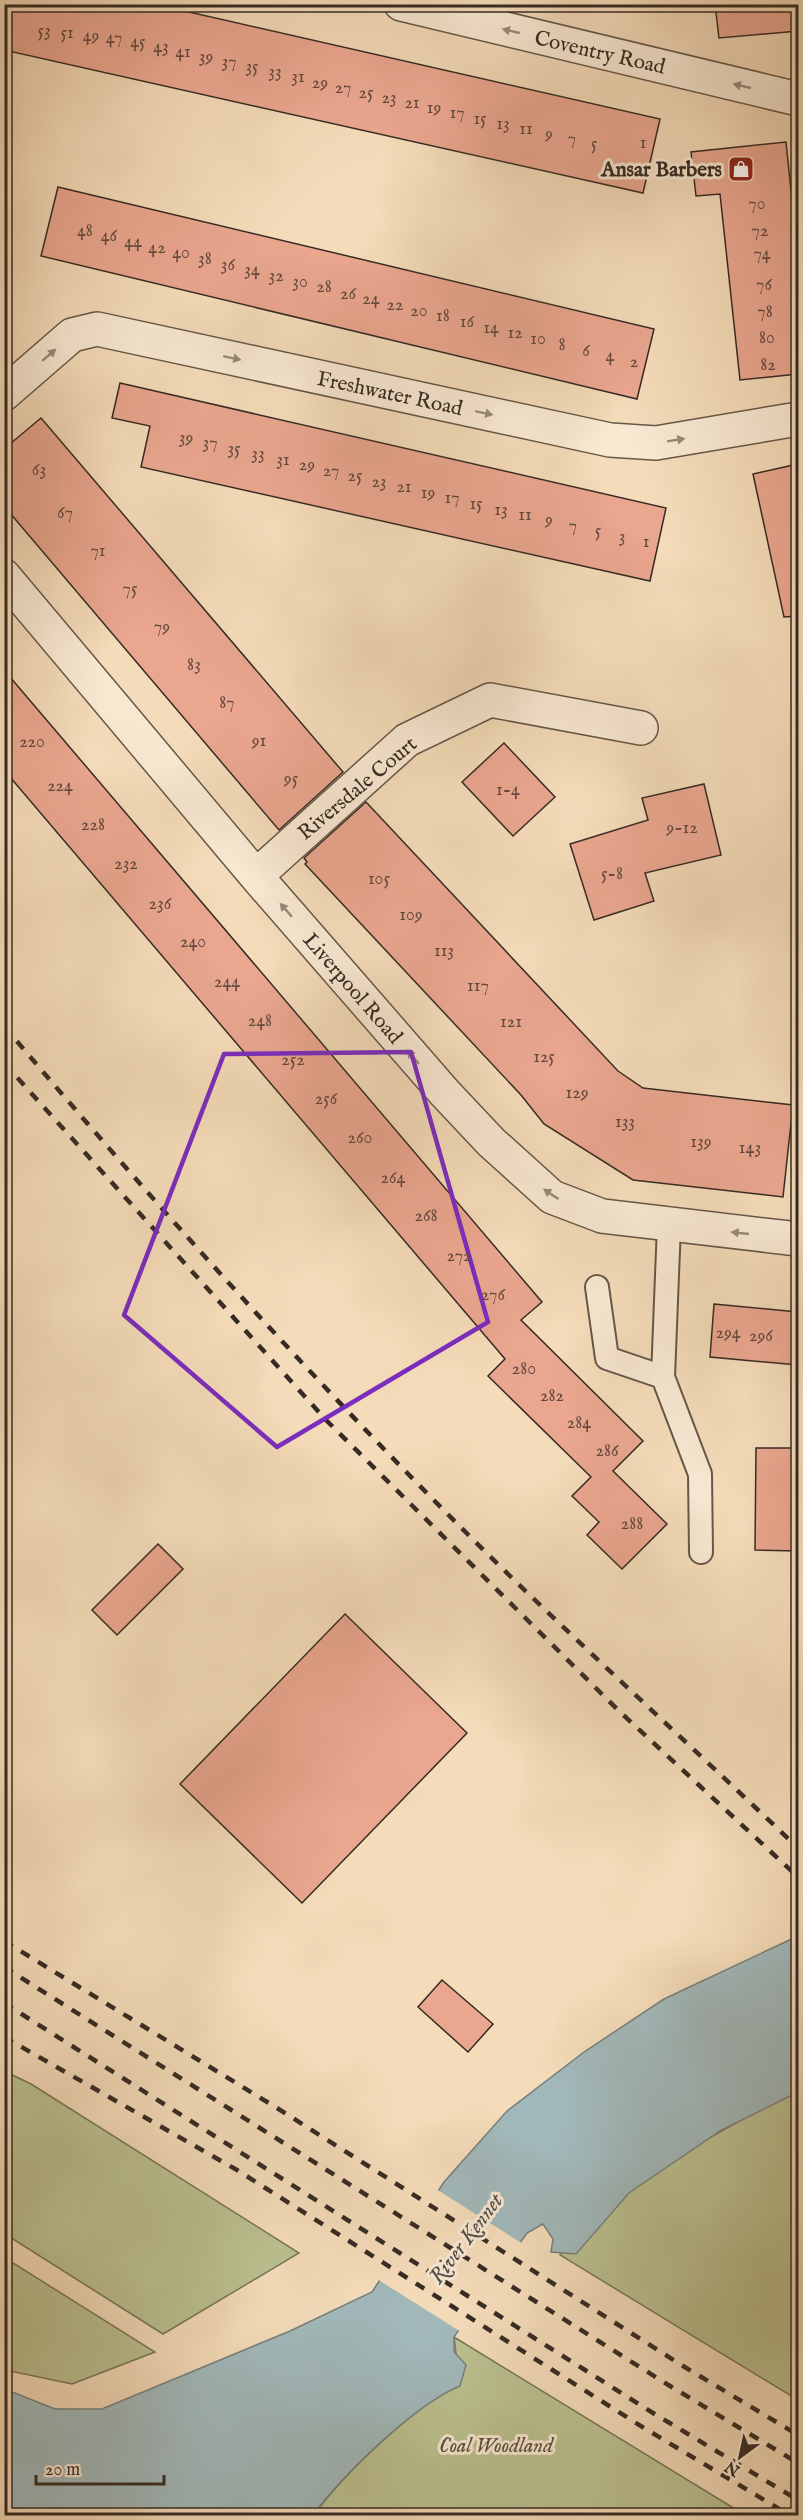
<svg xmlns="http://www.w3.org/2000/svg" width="803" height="2520" viewBox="0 0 803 2520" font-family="'IM FELL English',serif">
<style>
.green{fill:#bbc08f;stroke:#78765a;stroke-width:1.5}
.water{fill:#a1b8ba;stroke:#76807e;stroke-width:1.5}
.pier{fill:#f4dbb9}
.building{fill:#eaa68f;stroke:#362b24;stroke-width:1.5}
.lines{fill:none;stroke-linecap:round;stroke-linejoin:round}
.service-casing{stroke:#665749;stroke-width:26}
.minor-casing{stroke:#665749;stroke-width:36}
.service{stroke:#f8e8d2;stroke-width:22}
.minor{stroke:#f8e8d2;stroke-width:33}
.rail{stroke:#362b24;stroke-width:4.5;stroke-dasharray:10 10;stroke-linecap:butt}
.oneway{fill:#978a7b}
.marked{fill:none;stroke:#7b2cbf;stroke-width:4.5;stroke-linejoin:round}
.labels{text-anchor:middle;stroke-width:6;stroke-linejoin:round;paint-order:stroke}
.number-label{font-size:18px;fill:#634a3f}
.street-label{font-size:21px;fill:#362b24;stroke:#f8e8d2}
.poi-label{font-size:21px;font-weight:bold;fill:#362b24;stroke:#f8e8d2;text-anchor:end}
.park-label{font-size:21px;font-style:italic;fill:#57503f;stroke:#f8e8d2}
.water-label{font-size:22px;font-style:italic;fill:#514e4a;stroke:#f8e8d2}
</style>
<rect width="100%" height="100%" fill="#f4dbb9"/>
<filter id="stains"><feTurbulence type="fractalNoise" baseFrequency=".00333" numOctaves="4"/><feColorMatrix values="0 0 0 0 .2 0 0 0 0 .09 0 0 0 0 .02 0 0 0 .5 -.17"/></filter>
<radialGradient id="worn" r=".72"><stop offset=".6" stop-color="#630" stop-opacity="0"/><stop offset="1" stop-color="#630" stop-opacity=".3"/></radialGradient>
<path class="green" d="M4,2071L31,2084L299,2253L163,2334L5,2234Z
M798,2087V2400L560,2255L652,2171Z
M5,2258L155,2352L72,2384L5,2370Z
M454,2337L745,2515L313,2516C343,2475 414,2405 460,2385Z"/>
<path class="water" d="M798,1936V2092L720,2131L629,2193L576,2254L551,2252L553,2239L543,2224L527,2233L454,2337V2352L466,2365L460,2386C414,2405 343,2475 313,2515L5,2516V2389L55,2409H102L290,2331L372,2292L444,2182L507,2111L584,2052L664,1999Z"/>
<path class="pier" d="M436,2189L523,2244L461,2332L377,2279Z"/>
<path class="building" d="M4,4H154L660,119L643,193L4,50Z
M715,4H798V31L719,38Z
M786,142L798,258V374L740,380L720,194L696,196L691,152Z
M58,187L654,329L637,399L41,256Z
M120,383L666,508L650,581L141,467L150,426L112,418Z
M41,418L343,772L279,830L4,506V449Z
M798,464V616L784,617L753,474Z
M4,670L542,1302L521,1320L643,1441L613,1471L667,1524L622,1569L587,1535L599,1522L572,1496L591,1477L488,1376L505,1359L4,770Z
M504,743L555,797L513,836L462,782Z
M704,784L721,855L645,873L654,901L594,920L570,844L648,820L642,798Z
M366,802L618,1071L643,1088L793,1105L783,1197L633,1180L544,1124L521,1095L305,864L307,862L304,858Z
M714,1304L798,1312V1365L710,1357Z
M756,1448H798V1551L755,1550Z
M158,1544L183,1569L117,1635L92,1610Z
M345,1614L467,1733L302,1903L180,1784Z
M442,1980L493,2024L468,2052L418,2007Z"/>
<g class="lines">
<g class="service-casing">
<path id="service" d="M669,1225L663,1377L700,1474L701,1552
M597,1287L607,1358L663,1377"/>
</g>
<g class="minor-casing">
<path id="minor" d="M401,4L798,99
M4,394L72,335L97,329L610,440L656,443L798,419
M4,576L256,876L444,1092L491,1142L552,1197L602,1216L798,1239
M256,876L407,740L490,700L641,728"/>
</g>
<use href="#service" class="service"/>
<use href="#minor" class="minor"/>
<path class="rail" d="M4,1026C165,1216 332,1402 510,1576C605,1668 703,1757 798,1848
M4,1063L326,1420L619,1711L798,1877
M4,1941L277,2108L683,2366L798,2435
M4,1967L670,2386L798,2463
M4,2003L653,2413L798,2500
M4,2037L237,2170L644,2428L791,2516"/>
</g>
<defs><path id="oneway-solid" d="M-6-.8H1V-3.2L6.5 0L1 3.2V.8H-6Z" transform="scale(1.5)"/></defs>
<g class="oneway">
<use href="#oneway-solid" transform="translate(511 31) rotate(-167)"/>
<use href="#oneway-solid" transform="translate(742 86) rotate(-167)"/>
<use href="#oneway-solid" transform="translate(49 355) rotate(-41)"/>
<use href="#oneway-solid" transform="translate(232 358) rotate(12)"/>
<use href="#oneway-solid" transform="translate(484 413) rotate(12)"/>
<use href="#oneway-solid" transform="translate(676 440) rotate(-9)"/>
<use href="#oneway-solid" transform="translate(286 910) rotate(-131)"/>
<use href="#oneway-solid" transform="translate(413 1057) rotate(-131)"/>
<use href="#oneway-solid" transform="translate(551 1194) rotate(-146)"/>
<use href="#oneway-solid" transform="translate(740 1233) rotate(-174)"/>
</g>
<path class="marked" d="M411,1052L488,1322L277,1447L124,1315L224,1054Z"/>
<defs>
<g id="shop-square" transform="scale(1.35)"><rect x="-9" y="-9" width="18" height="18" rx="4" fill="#8f2418" stroke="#f8e8d2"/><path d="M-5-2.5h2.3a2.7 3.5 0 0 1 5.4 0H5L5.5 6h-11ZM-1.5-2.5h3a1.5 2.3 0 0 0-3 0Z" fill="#fff"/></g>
</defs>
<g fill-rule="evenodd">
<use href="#shop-square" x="741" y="169"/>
</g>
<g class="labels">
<g class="number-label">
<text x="44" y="36">53</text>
<text x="67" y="38">51</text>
<text x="91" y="41">49</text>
<text x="114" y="43">47</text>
<text x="138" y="47">45</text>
<text x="161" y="52">43</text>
<text x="183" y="57">41</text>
<text x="206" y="62">39</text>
<text x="229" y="67">37</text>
<text x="252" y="72">35</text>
<text x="275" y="77">33</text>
<text x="298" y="82">31</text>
<text x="320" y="88">29</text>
<text x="343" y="93">27</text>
<text x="366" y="98">25</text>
<text x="389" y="103">23</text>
<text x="412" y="108">21</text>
<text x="434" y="113">19</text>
<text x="457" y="118">17</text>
<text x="480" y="124">15</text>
<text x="503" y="129">13</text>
<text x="526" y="134">11</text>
<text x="549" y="139">9</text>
<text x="572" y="144">7</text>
<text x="643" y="148">1</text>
<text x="594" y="149">5</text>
<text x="757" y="209">70</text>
<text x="85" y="236">48</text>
<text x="760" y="236">72</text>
<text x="109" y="241">46</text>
<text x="133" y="247">44</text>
<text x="157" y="253">42</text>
<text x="181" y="258">40</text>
<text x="762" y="259">74</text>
<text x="205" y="264">38</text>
<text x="228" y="270">36</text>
<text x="252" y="275">34</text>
<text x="276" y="281">32</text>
<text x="300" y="287">30</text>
<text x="764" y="290">76</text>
<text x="324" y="292">28</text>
<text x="348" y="299">26</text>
<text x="371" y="304">24</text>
<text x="395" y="310">22</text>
<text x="419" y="316">20</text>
<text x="765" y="317">78</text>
<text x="443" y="321">18</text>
<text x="467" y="327">16</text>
<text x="491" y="333">14</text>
<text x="515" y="338">12</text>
<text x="767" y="343">80</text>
<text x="538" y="344">10</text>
<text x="562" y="350">8</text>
<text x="586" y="356">6</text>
<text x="610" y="361">4</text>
<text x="634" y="367">2</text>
<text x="768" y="370">82</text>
<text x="186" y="443">39</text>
<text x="210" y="448">37</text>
<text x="234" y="454">35</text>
<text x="258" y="459">33</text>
<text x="283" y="465">31</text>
<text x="307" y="470">29</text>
<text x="39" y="475">63</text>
<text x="331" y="476">27</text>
<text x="355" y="481">25</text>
<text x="379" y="487">23</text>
<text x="404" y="492">21</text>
<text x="428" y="498">19</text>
<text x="452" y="503">17</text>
<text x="476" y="509">15</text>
<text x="501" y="515">13</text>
<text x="65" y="518">67</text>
<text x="525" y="520">11</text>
<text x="549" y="525">9</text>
<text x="573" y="531">7</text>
<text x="598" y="536">5</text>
<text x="622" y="542">3</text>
<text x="646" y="547">1</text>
<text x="98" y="556">71</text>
<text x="130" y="594">75</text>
<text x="162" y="632">79</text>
<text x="194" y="670">83</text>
<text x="227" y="708">87</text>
<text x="259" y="746">91</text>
<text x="32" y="747">220</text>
<text x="291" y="784">95</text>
<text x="60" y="791">224</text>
<text x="508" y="795">1-4</text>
<text x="93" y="830">228</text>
<text x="682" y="833">9-12</text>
<text x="126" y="869">232</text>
<text x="612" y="879">5-8</text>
<text x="379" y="884">105</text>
<text x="160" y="909">236</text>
<text x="411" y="920">109</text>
<text x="193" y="947">240</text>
<text x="444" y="956">113</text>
<text x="227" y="987">244</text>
<text x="478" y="991">117</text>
<text x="260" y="1026">248</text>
<text x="511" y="1027">121</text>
<text x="544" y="1062">125</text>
<text x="293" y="1065">252</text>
<text x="577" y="1098">129</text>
<text x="326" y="1104">256</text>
<text x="625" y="1127">133</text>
<text x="360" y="1143">260</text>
<text x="701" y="1147">139</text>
<text x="750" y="1153">143</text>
<text x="393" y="1183">264</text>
<text x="426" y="1221">268</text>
<text x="459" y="1261">272</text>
<text x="493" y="1300">276</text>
<text x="728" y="1338">294</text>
<text x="761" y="1341">296</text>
<text x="524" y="1374">280</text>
<text x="552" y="1401">282</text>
<text x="579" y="1428">284</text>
<text x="607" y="1456">286</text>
<text x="632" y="1529">288</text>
</g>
<g class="street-label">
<text transform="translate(600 52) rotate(13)" y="7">Coventry Road</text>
<text transform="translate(390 393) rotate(12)" y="7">Freshwater Road</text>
<text transform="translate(357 788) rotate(-40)" y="7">Riversdale Court</text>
<text transform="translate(353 988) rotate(49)" y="7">Liverpool Road</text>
</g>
<g class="poi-label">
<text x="722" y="176">Ansar Barbers</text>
</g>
<g class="park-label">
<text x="496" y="2452">Coal Woodland</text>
</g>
<g class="water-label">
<text transform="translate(465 2238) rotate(-53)" y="8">River Kennet</text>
</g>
</g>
<rect width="803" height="2520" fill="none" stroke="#f4dbb9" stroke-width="24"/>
<rect x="6" y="6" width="791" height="2508" fill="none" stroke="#362b24" stroke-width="3"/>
<rect x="12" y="12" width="779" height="2496" fill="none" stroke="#362b24" stroke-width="1.5"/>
<g transform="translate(740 2457) rotate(213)" stroke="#f8e8d2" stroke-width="4.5" paint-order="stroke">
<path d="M0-4.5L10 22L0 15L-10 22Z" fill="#362b24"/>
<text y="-9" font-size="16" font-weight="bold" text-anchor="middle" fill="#362b24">N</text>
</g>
<path d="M36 2475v9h128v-9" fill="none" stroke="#362b24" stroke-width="3"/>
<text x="45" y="2475" font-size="18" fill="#362b24" stroke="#f8e8d2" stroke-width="4.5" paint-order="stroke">20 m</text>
<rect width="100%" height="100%" filter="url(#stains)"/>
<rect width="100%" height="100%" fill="url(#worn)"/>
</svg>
